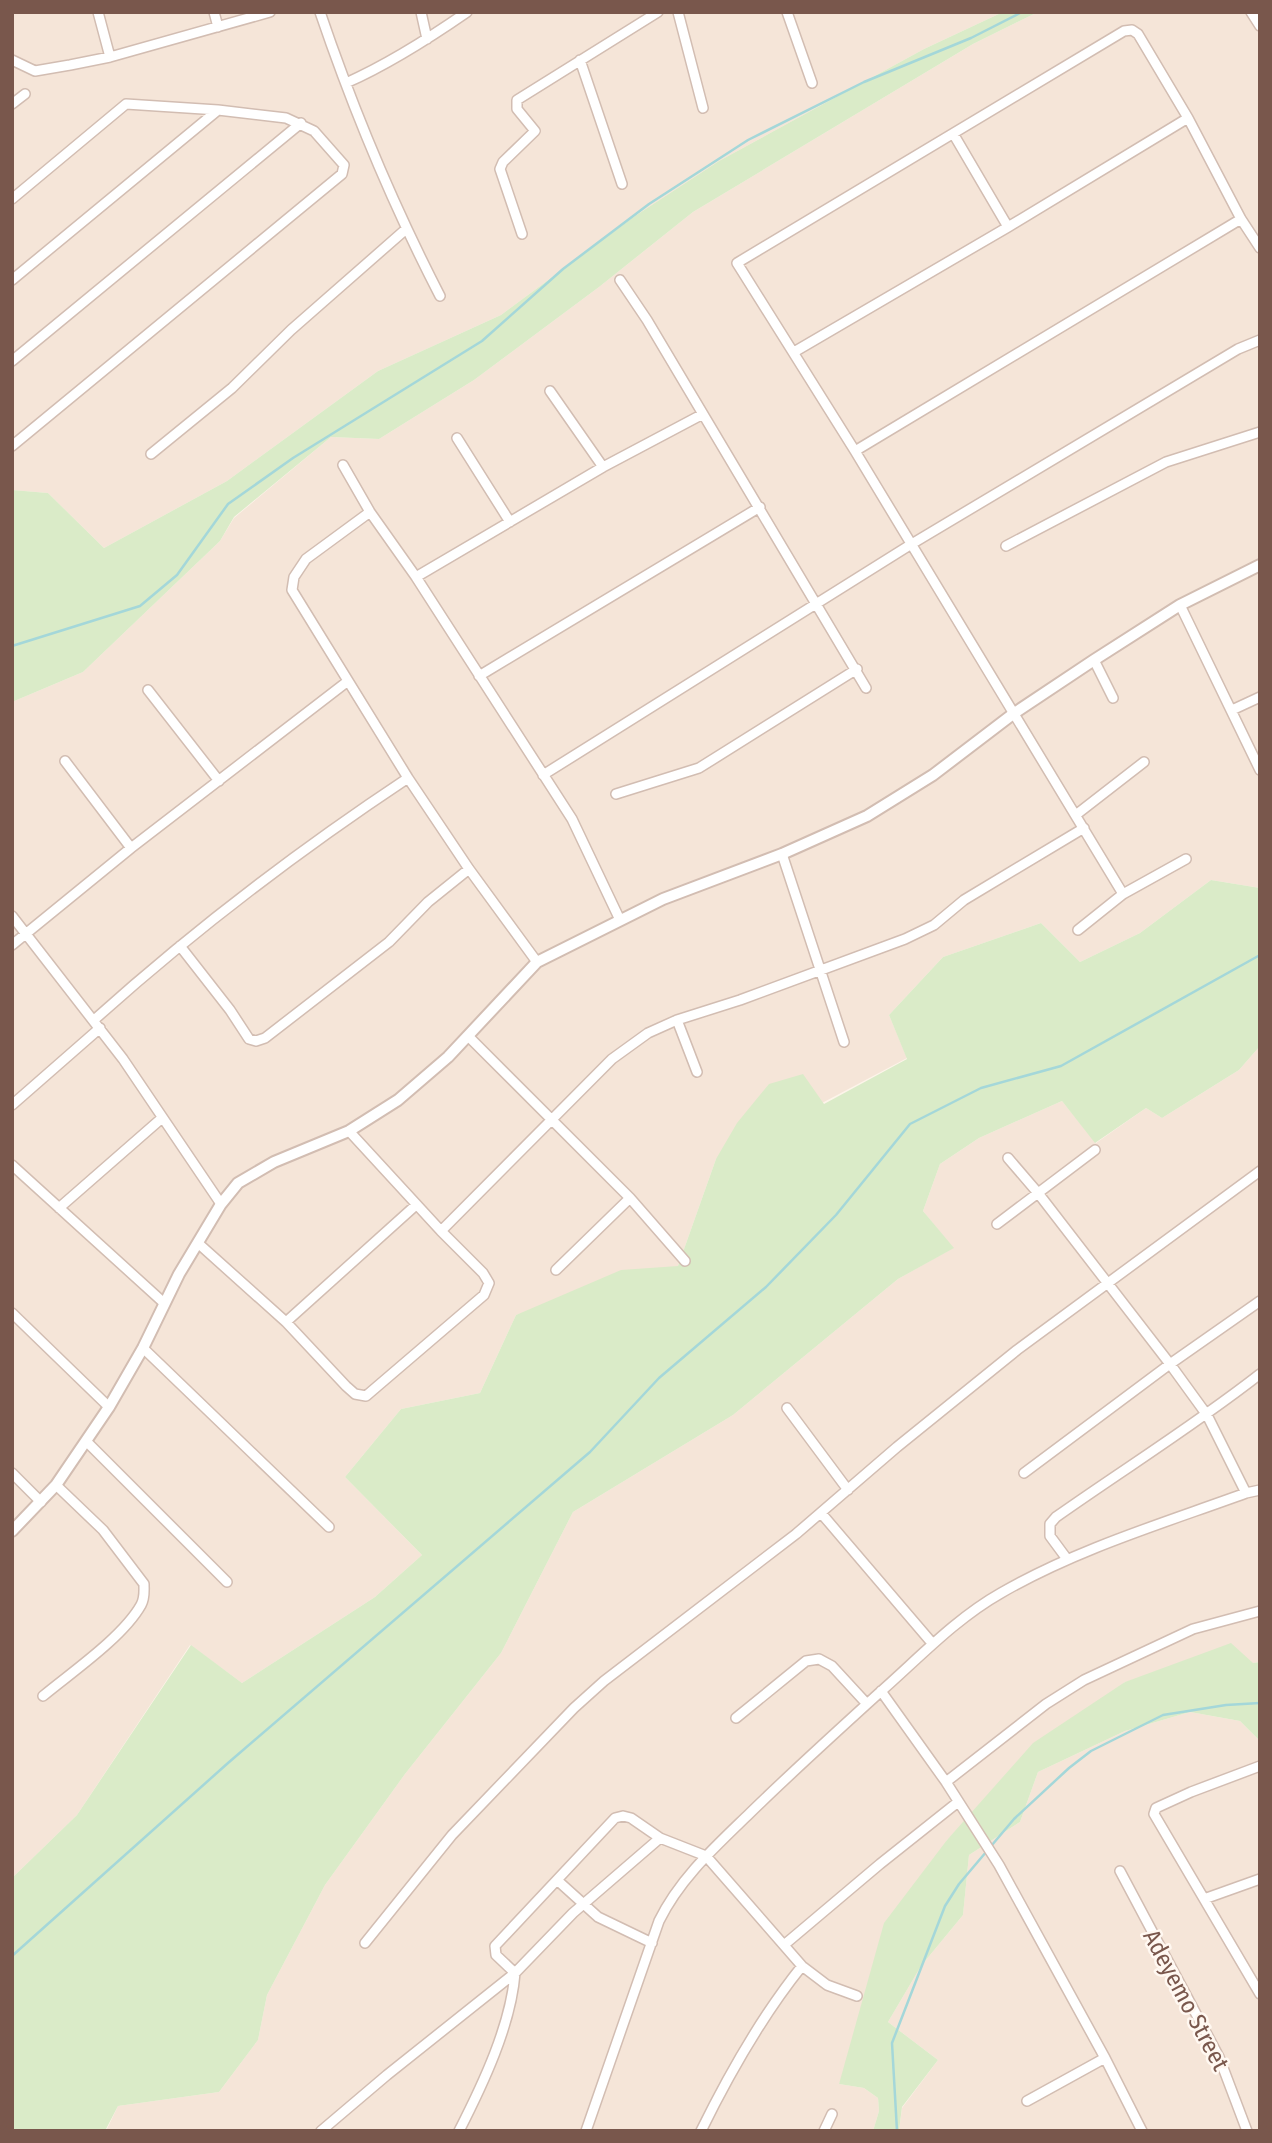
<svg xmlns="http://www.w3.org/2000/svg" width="1272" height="2143" viewBox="0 0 1272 2143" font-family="'Fira Sans Condensed',sans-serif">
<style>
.residential{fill:#f5e5d8}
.green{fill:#daebc8}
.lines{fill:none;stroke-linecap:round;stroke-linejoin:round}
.stream{stroke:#a4d7d9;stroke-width:2.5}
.minor-casing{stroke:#d2bdb2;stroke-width:12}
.tertiary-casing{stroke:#d2bdb2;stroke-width:14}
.minor{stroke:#fff;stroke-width:9}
.tertiary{stroke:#fff;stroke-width:10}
.labels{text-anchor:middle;stroke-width:5;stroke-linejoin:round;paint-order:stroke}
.street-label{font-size:24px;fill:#79574c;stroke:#fff8f1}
</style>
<rect width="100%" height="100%" fill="#fdf4ea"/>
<path class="residential" d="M12,12H1003L924,49L719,161L635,216L501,315L378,371L227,481L104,548L48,493L12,490Z
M1038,12H1260V888L1211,880L1140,933L1080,962L1041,923L943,957L889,1015L907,1058L716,1159L678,1266L516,1315L480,1393L401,1409L345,1477L422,1555L375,1597L242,1683L190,1645L77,1815L12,1878V702L83,672L220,541L234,518L331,437L379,439L474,380L599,287L693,212L973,44Z
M1260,1046V1662L1125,1682L947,1840L839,2084L864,2088L878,2098L879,2111L873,2131H106L118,2106L219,2092L258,2040L267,1995L325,1885L405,1774L501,1653L573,1512L733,1415L898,1279L953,1248L923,1211L940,1164L979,1138L1062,1101L1096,1143L1146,1108L1162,1118L1239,1070Z
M1190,1712L1240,1721L1260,1741V2131H899L902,2108L938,2060L888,2022L921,1966L963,1915L969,1855L1020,1822L1038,1772L1125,1731Z"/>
<path class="green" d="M1003,12H1038L973,44L693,212L599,287L474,380L379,439L331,437L234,517L220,541L83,672L12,702V490L48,493L104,548L227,481L378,371L501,315L635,216L719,161L924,49Z
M1211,880L1260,888V1046L1239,1070L1162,1118L1146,1108L1095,1143L1062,1101L979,1138L940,1164L923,1211L954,1248L898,1279L733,1415L573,1512L501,1653L405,1774L325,1885L267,1995L258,2040L219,2092L118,2106L105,2131H12V1878L77,1815L191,1645L242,1683L375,1597L422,1555L345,1477L401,1409L480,1393L516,1315L621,1270L678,1266L716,1159L737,1123L769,1084L803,1074L824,1104L907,1059L889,1015L943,957L1041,923L1080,962L1140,933Z
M1231,1643L1253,1663L1260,1662V1741L1240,1721L1190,1712L1125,1731L1038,1772L1020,1822L969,1855L963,1915L921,1966L888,2022L938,2060L902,2107L899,2131H873L879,2111L878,2098L864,2088L839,2084L884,1923L947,1840L1033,1743L1125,1682Z"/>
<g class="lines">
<path class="stream" d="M12,646L140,606L177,575L228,504L293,458L482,341L563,269L649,204L748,140L864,82L971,38L1022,12
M12,1956L228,1763L590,1452L659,1378L766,1287L836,1215L910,1124L981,1088L1061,1066L1260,955
M897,2131L892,2043L945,1906L959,1884L1014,1819L1069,1768L1091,1751L1163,1715L1226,1705L1260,1703"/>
<g class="minor-casing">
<path id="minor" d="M98,12L110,57
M214,12L218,27
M320,12C353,109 393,205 440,296
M421,12L427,39
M678,12L703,108
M787,12L812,83
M1251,12L1260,26
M12,60L35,71L70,65L110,57L270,12
M580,60L622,184
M346,83C389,64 428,39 467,12
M12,104L25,94
M954,135L1008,227
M12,199L126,104L218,110L286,118L314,131L344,165L342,174L12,446
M522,234L500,169L503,162L535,131L517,109V100L658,12
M12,280L218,110
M620,280L647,320L866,688
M794,352L1008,227L1188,118
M12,361L301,123
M550,391L603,467
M457,438L510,522
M855,451L1241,219
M151,454L232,388L291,330L405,230
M343,465L370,512L416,577L572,819L620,920
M370,512L306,559L294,577L292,590L408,778L469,869L537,962
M1006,546L1166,462L1260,432
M416,577L603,467L703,414
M1180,605L1260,770
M1094,660L1113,698
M479,676L760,507
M148,690L219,781
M1232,710L1260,697
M65,761L131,848
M543,775L910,545L1238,349L1260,340
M616,794L699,768L857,669
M1077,814L1144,762
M782,854L844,1042
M1123,894L855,451L737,263L1124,31L1132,30L1138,34L1188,118L1241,219L1260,248
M12,916L123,1059L221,1204
M1078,930L1123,894L1186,859
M12,945L131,848L348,681
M180,946L230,1010L249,1039L256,1041L265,1038L389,942L428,902L469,869
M94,1020C192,932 298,851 408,778
M677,1020L697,1072
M469,1037L630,1198L685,1261
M12,1105L100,1028
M1008,1158L1038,1193L1170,1364L1207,1415L1246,1493
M12,1165L164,1303
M59,1208L162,1118
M997,1224L1095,1150
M441,1231L612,1059L648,1033L677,1020L740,1000L905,939L934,925L964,900L1084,828
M199,1244L286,1322L346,1386L355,1394L366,1396L484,1295L489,1283L483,1273L441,1231L349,1131
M556,1270L630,1198
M12,1313L109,1407
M286,1322L416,1205
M143,1348L329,1527
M787,1408L848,1490
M87,1442L227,1582
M12,1473L41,1502
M1024,1473L1170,1364L1260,1301
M821,1513L932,1643
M1067,1559L1050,1536V1524L1056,1517C1124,1469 1195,1425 1260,1374
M881,1691L946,1782L999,1865L1105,2058L1142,2131
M43,1696C72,1672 123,1637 141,1605C145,1598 144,1591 144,1584L103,1530L56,1485
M736,1718L806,1661L819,1659L832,1666L867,1704
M1260,1766L1191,1792L1156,1808L1154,1814L1260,1994
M946,1782L1046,1704L1084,1680L1193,1629L1260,1611
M1120,1871L1219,2057L1247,2131
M557,1880L598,1917L652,1943
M1204,1899L1260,1879
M365,1943L452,1835L574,1708L604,1681L796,1534L897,1447L1017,1350L1260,1171
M784,1945L880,1864L958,1802
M1027,2101L1105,2058
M321,2131L387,2075L515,1973L573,1913L660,1838
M459,2131C483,2084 511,2025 515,1973L496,1955L495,1946L615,1818L623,1816L631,1818L660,1838L706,1856L802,1966L827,1985L857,1996
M586,2131L659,1921C680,1878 716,1846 750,1813C792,1772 835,1733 878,1694C918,1659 955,1619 1001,1593C1077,1549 1164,1523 1246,1493L1260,1490
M701,2131C730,2072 761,2017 802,1966
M824,2131L832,2114"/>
</g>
<g class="tertiary-casing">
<path id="tertiary" d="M12,1531L56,1485L109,1407L143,1348L179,1274L221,1204L238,1183L274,1162L349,1131L398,1100L448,1057L537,962L663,899L782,854L867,816L933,775L1013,714L1094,660L1180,605L1260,565"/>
</g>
<use href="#minor" class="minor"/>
<use href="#tertiary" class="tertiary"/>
</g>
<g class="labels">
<g class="street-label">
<text transform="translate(1186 2000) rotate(62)" y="8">Adeyemo Street</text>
</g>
</g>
<rect width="1272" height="2143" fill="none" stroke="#79574c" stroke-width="28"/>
</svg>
